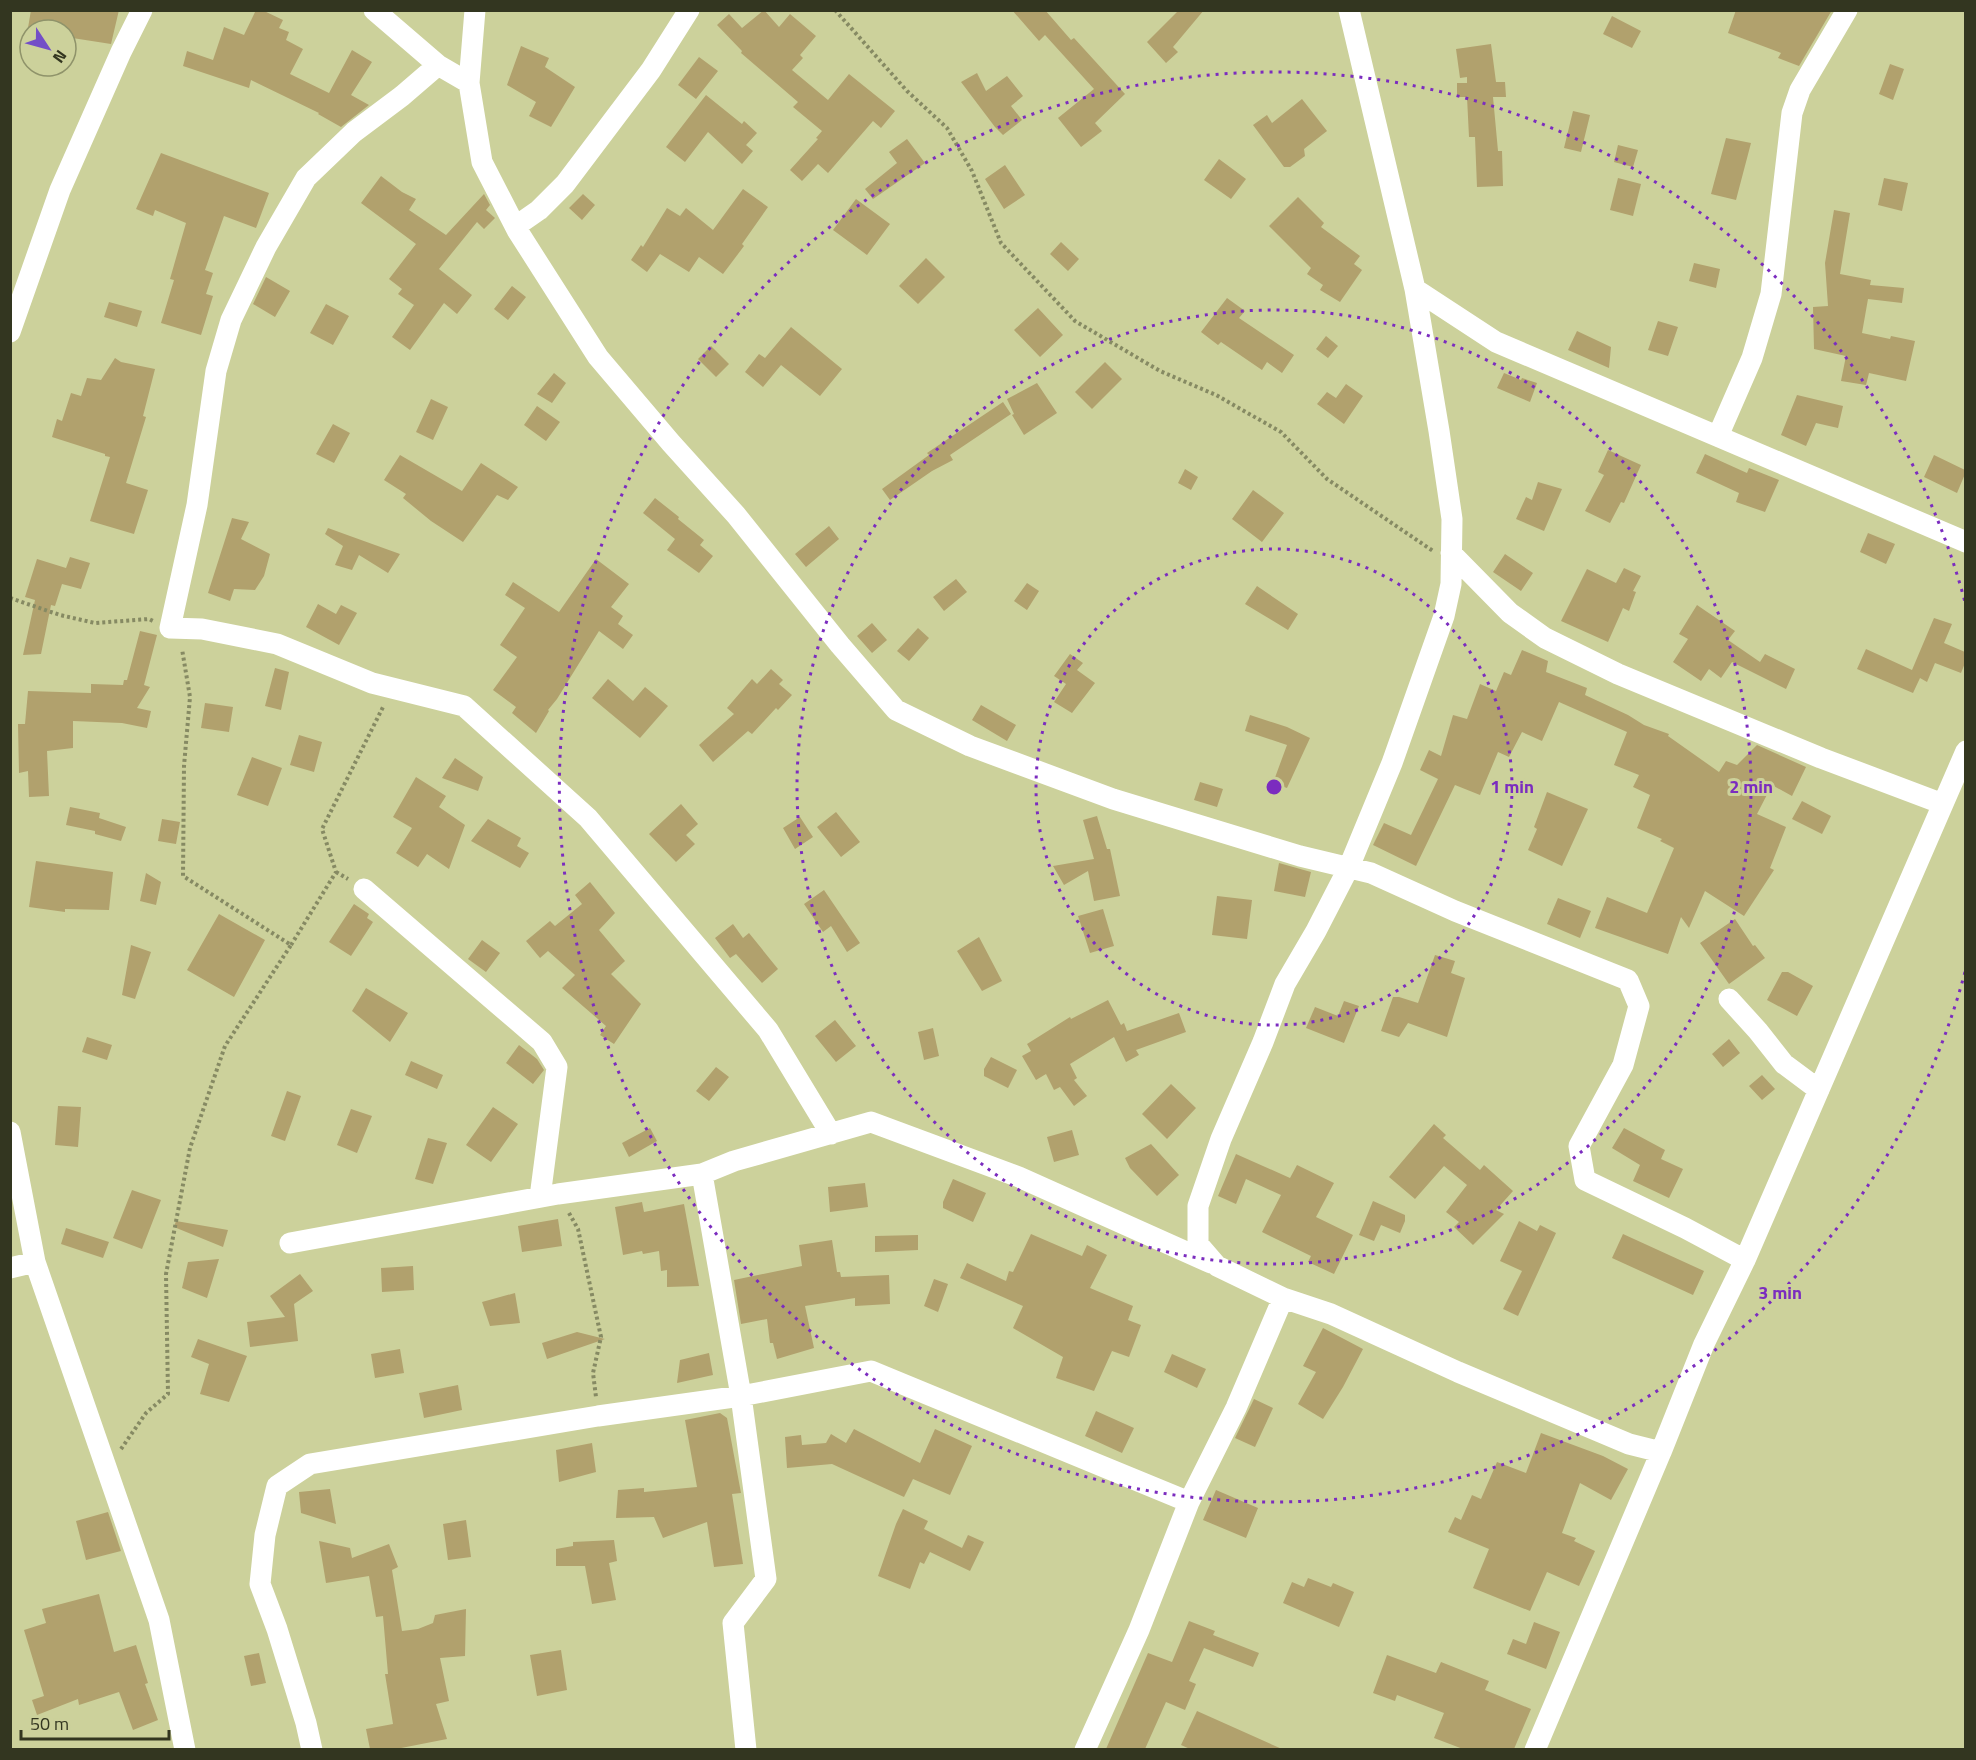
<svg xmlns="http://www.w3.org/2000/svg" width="1976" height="1760" viewBox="0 0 1976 1760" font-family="'Titillium Web',sans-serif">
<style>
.building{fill:#b1a16d}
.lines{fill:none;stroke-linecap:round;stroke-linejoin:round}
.path{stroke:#868a63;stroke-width:4;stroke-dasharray:3 3;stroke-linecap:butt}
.minor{stroke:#fff;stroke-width:21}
.ring{fill:none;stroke:#7b2cbf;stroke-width:3;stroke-dasharray:3 6}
.centre{fill:#7b2cbf;stroke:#ccd19b;stroke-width:3}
.ring-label{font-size:18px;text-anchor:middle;font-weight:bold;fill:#7b2cbf;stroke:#ccd19b;stroke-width:6;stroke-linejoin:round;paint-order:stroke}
</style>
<rect width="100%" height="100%" fill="#ccd19b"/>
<path class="building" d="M31,10H119L111,44L66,37V30H42L28,28Z
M256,10H262L283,20L279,28L289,32L286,40L303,49L290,74L329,93L352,50L372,62L351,95L369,105L341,127L318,114L319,113L251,80L249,88L183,66L187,51L213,60L224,27L244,35Z
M764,10L779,27L790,14L816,36L800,55L803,58L792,70L828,100L849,74L895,111L881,128L873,121L828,173L818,164L802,181L790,170L818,139L816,138L822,131L793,107L798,102L741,53L742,51L717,25L729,14L742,28Z
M1012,10H1045L1071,40L1074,38L1125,94L1095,123L1102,131L1081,147L1058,118L1094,89L1045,35L1039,41Z
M1179,10H1204L1173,47L1178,52L1166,63L1147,42Z
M1736,10H1832L1799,66L1778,58L1781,53L1728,33Z
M1612,16L1641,31L1632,48L1603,34Z
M1491,44L1496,82H1505L1506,97H1493L1498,151H1502L1503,186L1477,187L1475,137H1469L1467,97H1457V83H1467V77L1460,78L1456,49Z
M521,46L549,58L545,67L575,87L551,127L529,116L536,102L507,85Z
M699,57L718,71L696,99L678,85Z
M1890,64L1904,69L1893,100L1879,94Z
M977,73L986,91L1007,76L1023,96L1011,106L1022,120L1003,135L995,127L961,82Z
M706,95L742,124L744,121L757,133L746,145L753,151L742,164L708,132L685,162L666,147Z
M1302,99L1327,131L1304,149L1305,156L1290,167H1284L1253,125L1267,115L1272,123Z
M1573,111L1590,115L1581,152L1564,148Z
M1726,138L1751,143L1736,200L1711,194Z
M907,139L925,163L873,199L865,189L897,163L889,152Z
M1618,145L1638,150L1633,167L1614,162Z
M161,153L269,193L256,228L224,216L205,270L213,273L206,294L213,296L201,335L161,323L174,280L170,279L186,223L155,210L153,216L136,209Z
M1219,159L1246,179L1231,199L1204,180Z
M1005,165L1025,195L1004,209L985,179Z
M381,176L402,192L416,199L409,210L446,235L484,194L490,205L486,210L495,218L484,229L477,222L439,269L472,295L457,314L444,303L410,350L392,337L414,305L398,294L402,289L389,279L416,244L361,203Z
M1618,178L1641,184L1633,216L1610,210Z
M1884,178L1908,183L1902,211L1878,205Z
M743,189L768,207L742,244L744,246L723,274L699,257L689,272L660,254L647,272L631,260L641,245L643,247L667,208L680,216L686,208L713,230Z
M583,194L595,205L582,220L569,208Z
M1298,197L1324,223L1321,227L1360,256L1354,264L1362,270L1340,302L1320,290L1323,285L1307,274L1311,268L1269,226Z
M856,199L890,224L867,255L833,230Z
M1834,210L1850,213L1840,274L1871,280L1870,285L1904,288L1902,303L1868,299L1862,333L1890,339L1891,336L1915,341L1906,381L1869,373L1866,385L1841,381L1846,356L1814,349L1813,307L1828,306L1825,263Z
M1061,242L1079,259L1068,271L1050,254Z
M926,258L945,277L918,304L899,286Z
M1694,263L1720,269L1716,288L1689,281Z
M266,277L290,291L275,317L253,304Z
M512,286L526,297L508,320L494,309Z
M1227,298L1245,311L1239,318L1294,355L1282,373L1267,362L1262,370L1221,342L1218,345L1201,332Z
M109,302L142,311L137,327L104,317Z
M326,304L349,316L333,345L310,333Z
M1038,308L1063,335L1040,357L1014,330Z
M1658,321L1678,327L1668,356L1648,350Z
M791,327L842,369L820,396L781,365L763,387L745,372L759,354L765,358Z
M1577,331L1611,347L1609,368L1568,350Z
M1326,336L1338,346L1328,358L1316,349Z
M711,346L729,364L716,377L698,359Z
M115,358L121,362L155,369L143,416L146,417L126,483L148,490L134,534L90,521L110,457L105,456V454L52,437L57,419L62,421L71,393L81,396L87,378L101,380Z
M1105,362L1122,379L1092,409L1075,392Z
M554,373L566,383L552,403L537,394Z
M1504,373L1521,380L1522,378L1537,383L1530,402L1497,388Z
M1037,383L1057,413L1024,435L1012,415L1014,414L1007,399Z
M1346,384L1363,396L1344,424L1317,404L1327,392L1336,398Z
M1797,395L1843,406L1838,428L1816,423L1806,446L1781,435Z
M431,399L448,407L433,440L416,432Z
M1003,402L1011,414L950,455L953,460L932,471L890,500L882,489L929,455L927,453Z
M537,406L560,422L546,441L524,425Z
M333,424L350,433L334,463L316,454Z
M1608,450L1641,465L1624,503L1621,502L1610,523L1585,511L1604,475L1598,472Z
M1705,454L1747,473L1749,468L1779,480L1765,512L1736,502L1739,493L1696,473Z
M400,455L462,491L481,463L518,487L508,500L497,495L463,542L431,521L403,498L406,494L384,480Z
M1934,455L1965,470V474L1957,493L1924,477Z
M1185,469L1198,477L1191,490L1178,483Z
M1538,482L1562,489L1544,531L1516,519L1526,497L1532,500Z
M1253,490L1284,513L1262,542L1232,519Z
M655,498L679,517L678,519L704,540L700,545L713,556L699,573L667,550L675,539L643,513Z
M232,518L249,522L241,539L270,554L264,576L255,590L234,589L230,601L208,593Z
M829,526L839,539L806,567L795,554Z
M328,528L350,536L400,554L388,573L359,555L352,570L335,565L343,546L325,534Z
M1868,533L1895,544L1886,564L1860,552Z
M1505,554L1533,573L1521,591L1493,572Z
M70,557L90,563L81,589L62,584L55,606L51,605L41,654L23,655L35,600L25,597L37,559L66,568Z
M596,559L629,584L611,607L623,616L618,624L633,635L623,649L599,631L557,699L548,710L549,711L536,733L512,713L516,707L493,690L517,657L500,645L525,608L505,595L513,582L559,612Z
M1624,568L1641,576L1633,591L1636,592L1629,611L1623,608L1608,642L1561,621L1587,569L1616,583Z
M956,579L967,592L944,611L933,597Z
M1027,583L1039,591L1027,610L1014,601Z
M1257,586L1298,614L1288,630L1245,604Z
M318,604L336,614L341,605L357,613L339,645L306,627Z
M1697,605L1735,631L1728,640L1760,662L1765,654L1795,669L1786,689L1732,662L1721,678L1709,669L1701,681L1673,662L1688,639L1679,634Z
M1934,618L1952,624L1944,643L1965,652V663L1961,673L1935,663L1927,682L1920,678L1913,693L1857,669L1866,649L1912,670Z
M872,623L887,640L872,653L857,636Z
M918,628L929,638L909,661L897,651Z
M140,631L157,635L144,685L150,687L137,708L151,711L147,728L122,723L73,721V748L47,751L49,796L29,797L28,771L19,773L18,724H25L28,691L91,693V684L123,685L124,680H127Z
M1522,650L1548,661L1546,672L1587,688L1585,695L1628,715L1644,725L1669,734L1668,736L1719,772L1726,761L1737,765L1757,745L1806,767L1792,796L1772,785L1757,814L1786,827L1770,868L1774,870L1744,916L1705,891L1689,928L1681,917L1668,954L1595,928L1607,897L1647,913L1674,848L1660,841L1662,839L1637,828L1650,795L1633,787L1639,775L1614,765L1627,732L1559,702L1542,741L1522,732L1509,757L1498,752L1480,795L1455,785L1416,866L1373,845L1384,823L1411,835L1438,779L1420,770L1429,750L1441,756L1453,715L1467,719L1480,684L1496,691L1504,672L1511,675Z
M1070,654L1083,663L1077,670L1095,683L1072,713L1054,702L1066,684L1054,676Z
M275,668L289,672L281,710L265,706Z
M771,669L783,680L779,684L792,695L778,710L776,708L752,734L748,731L713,762L699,745L734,714L727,708L752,679L757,684Z
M608,679L633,701L645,687L668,706L640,738L592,698Z
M205,703L233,707L229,732L201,728Z
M981,705L1016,725L1007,741L972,720Z
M1250,715L1287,727L1310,738L1287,788L1273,783L1287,745L1245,731Z
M299,735L322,742L314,772L290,765Z
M252,757L282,768L268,806L237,795Z
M455,758L483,777L478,791L442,778Z
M416,777L446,796L439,807L465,825L449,869L427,854L418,867L396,853L412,828L393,817Z
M1200,782L1223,789L1217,807L1194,800Z
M1547,792L1588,809L1562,866L1528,850L1537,829L1534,827Z
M1802,801L1831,816L1822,834L1792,819Z
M681,804L698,824L686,835L695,844L676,862L649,834Z
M70,807L100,813L99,818L126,827L121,841L95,834V831L66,825Z
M836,812L860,842L841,857L817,827Z
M1097,816L1107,849H1110L1120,896L1094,901L1088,871L1064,885L1053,866L1094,859L1083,820Z
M800,817L813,837L795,849L783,828Z
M162,819L180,822L176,844L158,841Z
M488,819L521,838L517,846L529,853L520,868L471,841Z
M36,861L113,872L109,910L65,909V912L29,907Z
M1279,863L1311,872L1305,897L1274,891Z
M146,873L161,882L156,905L140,901Z
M590,882L615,913L599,930L625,961L611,974L641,1004L614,1044L600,1035L606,1026L562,988L575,975L548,951L540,958L526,941L550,921L555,926L582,904L575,895Z
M824,890L860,943L847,952L831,926L823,932L804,904Z
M1217,896L1252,900L1247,939L1212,935Z
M1558,898L1591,911L1580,938L1547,924Z
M354,904L369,914L367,918L373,922L351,956L329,942Z
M1103,909L1114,946L1090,953L1078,916Z
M219,914L265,940L234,997L187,970Z
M1735,919L1753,946L1755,945L1765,958L1729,984L1700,943Z
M733,924L743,938L749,933L778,969L762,983L736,954L730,958L715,938Z
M979,937L1002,981L982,991L957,951Z
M482,940L500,953L486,972L468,959Z
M131,945L151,952L135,999L122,995Z
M1435,955L1455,961L1451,973L1465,978L1447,1037L1408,1023L1399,1037L1381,1031L1393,997H1399L1418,1003Z
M1782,972H1788L1813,986L1797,1016L1767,1000Z
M366,988L408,1013L390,1042L352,1011Z
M1108,1000L1121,1025L1124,1023L1127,1031L1179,1013L1186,1032L1136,1050L1139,1055L1126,1062L1114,1037L1070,1064L1077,1078L1074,1080L1087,1096L1074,1106L1060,1087L1054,1090L1046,1074L1036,1080L1022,1056L1031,1051L1027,1044L1070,1017L1071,1019Z
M1344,1001L1359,1006L1344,1043L1306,1028L1315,1007L1338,1016Z
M835,1020L856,1046L836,1062L815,1036Z
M933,1028L939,1056L924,1060L918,1032Z
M87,1037L112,1045L107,1060L82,1052Z
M1729,1039L1740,1053L1723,1067L1712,1054Z
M519,1045L537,1059L544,1070L533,1084L506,1063Z
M991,1057L1017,1070L1008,1088L984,1076V1069Z
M411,1061L443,1075L437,1089L405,1075Z
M716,1067L729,1077L709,1101L696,1091Z
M1762,1075L1775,1089L1762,1100L1749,1086Z
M1171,1084L1196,1108L1167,1139L1142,1114Z
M287,1091L301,1096L285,1141L271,1136Z
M58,1106L81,1107L78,1147L55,1145Z
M493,1107L518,1124L491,1162L466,1145Z
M351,1109L372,1116L357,1153L337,1145Z
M1434,1124L1446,1135L1443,1138L1480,1170L1484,1165L1513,1191L1496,1210L1504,1214L1473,1245L1454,1227L1459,1222L1446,1212L1467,1185L1444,1166L1415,1199L1389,1177Z
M650,1128L657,1141L629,1157L622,1143Z
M1624,1128L1665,1150L1661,1159L1683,1169L1669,1198L1633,1181L1640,1165L1612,1148Z
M1072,1130L1079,1155L1054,1162L1047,1137Z
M428,1138L447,1143L433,1184L415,1179Z
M1151,1144L1179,1175L1157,1196L1130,1168L1125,1158Z
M1236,1154L1290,1178L1297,1165L1334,1183L1316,1217L1353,1235L1334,1274L1308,1262L1311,1256L1262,1232L1281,1195L1246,1179L1236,1204L1218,1196Z
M953,1179L986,1193L973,1222L943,1208V1202Z
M865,1183L868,1207L830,1212L828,1187Z
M132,1190L161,1200L142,1249L113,1238Z
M1373,1201L1405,1215V1221L1400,1233L1381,1225L1374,1241L1359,1235Z
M642,1202L644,1212L684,1204L699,1286L667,1287V1270L661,1271L659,1251L643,1254L642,1251L623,1255L615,1207Z
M558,1219L562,1246L522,1252L518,1226Z
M176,1221L228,1230L223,1247L174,1227Z
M1519,1221L1537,1231L1540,1225L1556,1233L1518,1316L1503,1309L1522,1271L1500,1261Z
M66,1228L109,1242L103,1258L61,1244Z
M1031,1234L1082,1256L1087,1245L1107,1255L1090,1288L1133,1306L1128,1320L1141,1325L1129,1357L1112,1351L1094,1391L1056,1378L1063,1357L1013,1328L1023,1306L960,1278L967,1263L1006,1281L1009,1271L1013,1272Z
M1623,1234L1704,1271L1693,1295L1612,1258Z
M918,1235V1250L875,1252V1236Z
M832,1240L837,1272H840L841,1277L889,1275L890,1304L855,1306V1298L805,1306L814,1348L777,1359L773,1343H770L767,1319L741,1324L734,1280L802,1266L799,1245Z
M219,1259L207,1298L182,1288L188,1262Z
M413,1266L414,1290L382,1292L381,1268Z
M300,1274L313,1291L294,1304L298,1341L250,1347L247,1322L285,1317L270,1296Z
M934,1279L948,1284L938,1312L924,1306Z
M515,1293L520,1323L490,1326L482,1302Z
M1323,1328L1363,1349L1343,1387L1323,1419L1298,1404L1316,1372L1303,1366Z
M577,1332L605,1339L547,1359L542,1343Z
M198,1339L247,1356L229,1402L200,1394L209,1364L191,1357Z
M400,1349L404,1373L375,1378L371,1354Z
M709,1353L713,1375L677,1383L680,1360Z
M1172,1354L1206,1369L1197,1388L1164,1372Z
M458,1385L462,1410L424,1418L419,1393Z
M1254,1399L1273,1408L1255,1447L1235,1438Z
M1096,1411L1134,1428L1122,1453L1085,1436Z
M720,1413L727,1418L741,1493L732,1494L743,1564L714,1567L707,1522L663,1538L654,1517L616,1518L618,1490L644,1488V1492L697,1487L685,1420Z
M854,1429L920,1463L935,1429L972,1446L950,1495L913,1479L904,1497L832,1464L787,1468L785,1437L801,1435L802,1445L826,1443L831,1434L846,1443Z
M1541,1433L1603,1456L1628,1469L1611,1500L1580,1483L1562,1533L1576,1538L1574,1541L1595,1551L1579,1586L1547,1572L1530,1611L1473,1588L1489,1549L1448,1532L1455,1517L1461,1520L1472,1495L1481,1499L1497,1462L1526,1473Z
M592,1443L596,1472L559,1482L556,1450Z
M330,1489L336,1524L301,1513L299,1492Z
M1216,1490L1258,1508L1246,1538L1203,1520Z
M903,1509L928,1521L924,1529L962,1548L968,1535L984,1542L970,1571L930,1552L924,1564L920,1562L910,1589L878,1576L896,1524Z
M108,1512L121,1551L86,1560L76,1521Z
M466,1520L471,1557L448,1560L443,1524Z
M614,1540L617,1561L609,1563L616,1600L592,1604L585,1566H556V1549L573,1546V1542Z
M319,1541L350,1548L352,1558L389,1544L398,1567L392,1570L402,1631L418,1629L433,1623L435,1615L466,1609L465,1656L440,1658L449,1701L436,1704L447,1739L396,1749H370L366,1729L393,1724L385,1674H388L383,1616L376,1617L369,1576L326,1583Z
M1308,1578L1331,1587L1333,1583L1354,1592L1339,1627L1283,1603L1292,1582L1304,1587Z
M99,1594L114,1652L136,1645L148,1683L145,1684L158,1720L133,1730L119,1692L79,1705L78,1699L37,1715L32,1700L44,1696L24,1630L46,1623L42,1609Z
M1189,1621L1215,1631L1213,1635L1259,1653L1253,1667L1204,1648L1189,1681L1196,1684L1185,1710L1166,1702L1145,1749H1106L1148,1653L1172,1662Z
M1534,1622L1560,1632L1546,1669L1507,1654L1513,1639L1526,1644Z
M561,1650L567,1690L537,1696L530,1655Z
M259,1653L266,1683L251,1686L244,1656Z
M1387,1655L1436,1673L1441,1662L1489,1681L1485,1690L1531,1709L1514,1749H1463L1434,1738L1444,1713L1397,1695L1395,1701L1373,1693Z
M1197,1711L1282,1749H1190L1181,1745Z"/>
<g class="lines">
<path class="path" d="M835,10L907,91L947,128L972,171L1001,243L1075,321L1160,371L1216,395L1281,432L1327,479L1433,551
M10,598L60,615L95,623L149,619L153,621
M336,872L348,879
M291,945L336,872L322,829L384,705
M569,1213L578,1229L601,1337L593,1373L596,1397
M121,1449L146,1413L168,1394L166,1274L190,1148L225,1046L291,945L183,876L184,766L190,697L182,649"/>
<path class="minor" d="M374,10L438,65L469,83
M475,10L469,83L482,162L517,230L598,357L671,443L736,515L840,645L896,710L970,746L1113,799L1300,856L1371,873L1455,911L1628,980L1639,1006L1623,1065L1579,1146L1585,1180L1685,1228L1745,1260L1966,751
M1349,10L1415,289L1439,431L1452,519L1451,584L1444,616L1392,763L1349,867L1316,931L1285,984L1263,1042L1221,1139L1198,1206V1244L1217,1266L1283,1298L1331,1314L1458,1372L1629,1444L1661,1452L1704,1344L1745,1260
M438,65L402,96L354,132L306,178L266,247L231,320L216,371L197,505L170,628L202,629L277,644L372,683L464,706L588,818L768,1030L831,1134
M516,226L539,210L565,184L651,70L689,10
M1415,289L1496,342L1966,542
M10,332L60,190L121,52L142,10
M1718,436L1752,358L1771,294L1792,113L1800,90L1847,10
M1451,553L1510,613L1545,638L1618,674L1821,758L1943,804
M364,889L542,1042L557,1067L540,1197
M1729,999L1758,1031L1784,1064L1819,1090
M10,1132L35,1262L159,1620L185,1750
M702,1174L741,1396L766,1579L733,1623L746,1750
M290,1243L558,1194L702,1174L734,1161L871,1122L1019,1177L1211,1263
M10,1268L35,1262
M312,1750L306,1723L277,1629L260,1584L265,1535L277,1486L310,1464L598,1416L741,1396L871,1371L1189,1502
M1085,1750L1139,1630L1189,1502L1236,1408L1283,1298
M1535,1750L1661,1452"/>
</g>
<g class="ring">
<circle cx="1274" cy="787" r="238"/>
<circle cx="1274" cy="787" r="477"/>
<path d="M1965 972A715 715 0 1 1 1965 602"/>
</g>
<circle cx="1274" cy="787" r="9" class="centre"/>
<g class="ring-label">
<text x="1512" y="793">1 min</text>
<text x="1751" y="793">2 min</text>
<text x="1780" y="1299">3 min</text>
</g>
<rect width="1976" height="1760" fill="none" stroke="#333620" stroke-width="24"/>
<g transform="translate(48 48) rotate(126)"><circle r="28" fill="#ccd19b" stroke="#8f936a" stroke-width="1.5"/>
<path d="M0-4.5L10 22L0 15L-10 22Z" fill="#734ec7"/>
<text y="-9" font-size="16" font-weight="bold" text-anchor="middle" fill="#333620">N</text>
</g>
<path d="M21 1730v9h148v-9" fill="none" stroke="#333620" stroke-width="3"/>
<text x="30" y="1730" font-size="18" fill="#333620" stroke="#ccd19b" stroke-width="4.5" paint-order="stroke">50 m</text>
</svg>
